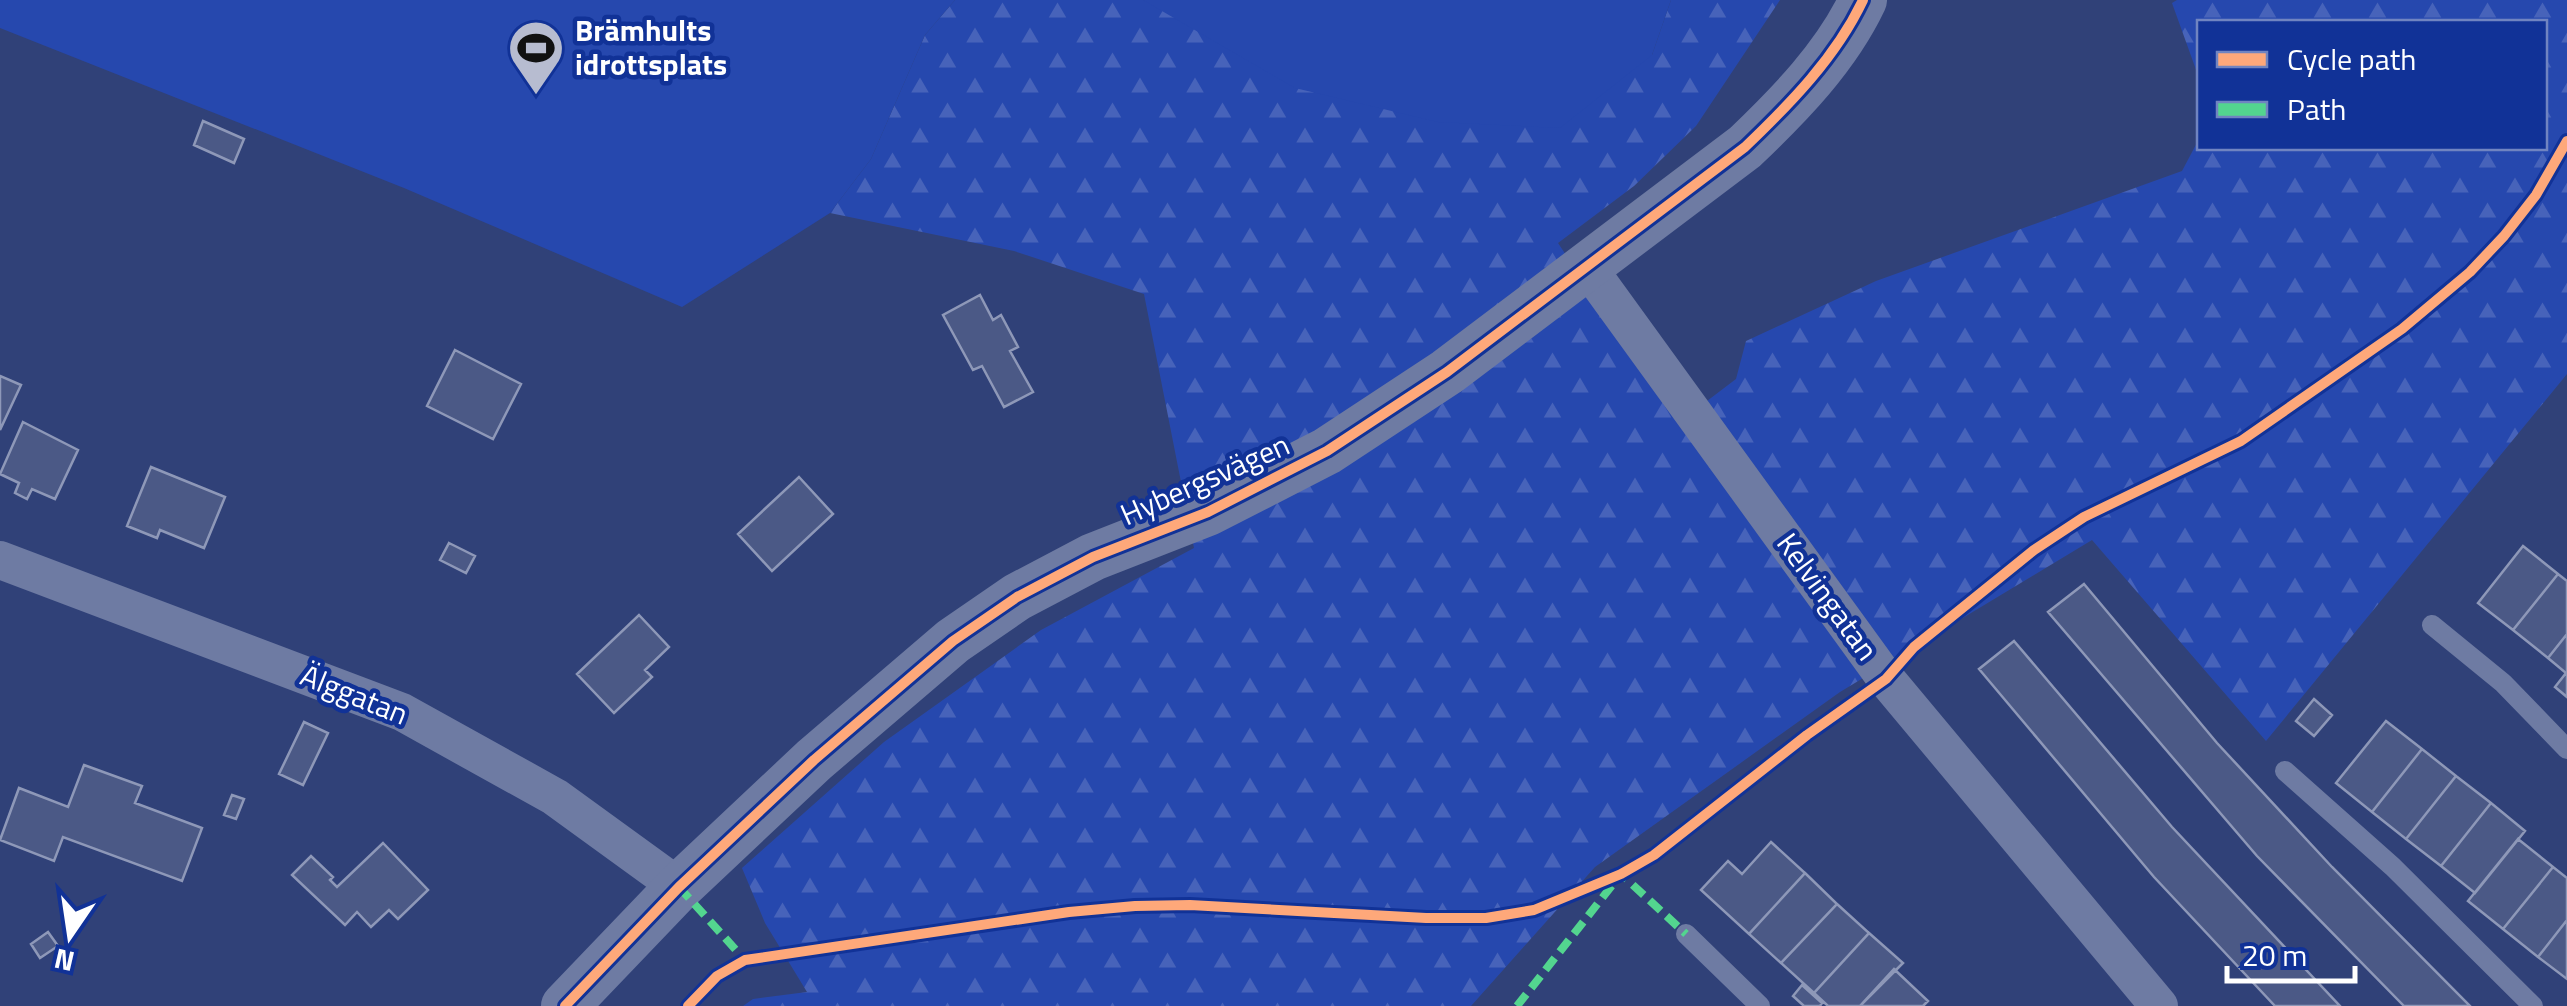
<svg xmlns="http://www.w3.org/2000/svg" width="2567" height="1006" viewBox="0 0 2567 1006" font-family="'Titillium Web',sans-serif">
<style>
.forest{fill:url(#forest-firs)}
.pitch{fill:#2648ae}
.building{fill:#4b5986;stroke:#8e98b8;stroke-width:2.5}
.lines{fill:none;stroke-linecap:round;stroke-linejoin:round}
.service{stroke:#6e7ba3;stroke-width:20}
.minor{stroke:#6e7ba3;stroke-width:38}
.tertiary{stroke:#6e7ba3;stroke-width:48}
.quiet{stroke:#53d58f;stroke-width:8;stroke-dasharray:15 8;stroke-linecap:butt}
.cycleway-casing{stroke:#113297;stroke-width:16}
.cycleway{stroke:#fea87a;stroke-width:10}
.labels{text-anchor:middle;stroke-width:9;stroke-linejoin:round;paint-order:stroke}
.poi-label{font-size:30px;font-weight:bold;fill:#fff;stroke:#113297;text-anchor:start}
.street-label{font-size:30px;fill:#fff;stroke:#113297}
</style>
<defs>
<pattern id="forest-firs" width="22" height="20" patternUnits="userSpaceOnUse" patternTransform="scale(2.5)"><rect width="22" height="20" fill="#2648ae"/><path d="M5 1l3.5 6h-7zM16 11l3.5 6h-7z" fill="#4763ba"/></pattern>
</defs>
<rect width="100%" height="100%" fill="#304178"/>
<path class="forest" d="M955,0H1143L1652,55L1671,0H1780L1696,126L1634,186L1558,243L1678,423L1736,379L1746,341L1876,281L2182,171L2199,139L2200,148H2544V22H2200L2199,78L2172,3L2177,0H2567V374L2266,741L2092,540L1840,692L1595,867L1471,1006H743L753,999L807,992L765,923L742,868L884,742L1041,630L1194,548L1144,294L1014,251L830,213L871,159L925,35Z"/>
<path class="pitch" d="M0,0H955L925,35L871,159L830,213L682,307L404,188L0,28Z
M1143,0H1671L1652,55L1560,128L1438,122L1295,88Z"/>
<path class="building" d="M203,121L244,139L234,163L194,145Z
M980,295L993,320L1001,315L1018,347L1010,351L1033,392L1004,407L982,366L973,370L943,315Z
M455,350L521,384L493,439L427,406Z
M0,376L21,385L0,430Z
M23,422L78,450L55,499L32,489L27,499L15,493L19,483L0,474Z
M151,467L225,497L204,548L160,530L157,538L127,526Z
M799,477L833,514L772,571L738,534Z
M449,543L475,556L466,573L440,560Z
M2523,546L2558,574L2513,630L2478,603Z
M2558,574L2567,581V634L2548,658L2513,630Z
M2084,584L2217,743L2332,867L2470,1006H2404L2257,856L2048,612Z
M639,615L669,647L645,670L652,677L614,713L577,674Z
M2567,634V697L2555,687L2566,673L2548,658Z
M2014,641L2172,827L2340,1006H2275L2154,877L1979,669Z
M2314,699L2332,715L2314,736L2296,721Z
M2386,721L2422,749L2372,812L2336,783Z
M304,722L328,733L303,785L279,774Z
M2422,749L2456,776L2406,839L2372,812Z
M84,765L142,786L135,803L202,828L182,881L63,837L54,861L0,840L19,788L68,807Z
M2456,776L2491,803L2441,866L2406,839Z
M232,795L244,799L236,819L224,815Z
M2491,803L2525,831L2475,893L2441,866Z
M2518,839L2553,867L2503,929L2468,901Z
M1771,842L1805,873L1749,934L1701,890L1728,861L1742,874Z
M383,843L428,890L398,919L389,910L371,927L357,912L345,925L292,875L311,856L333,877L330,880L337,887Z
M2553,867L2567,878V920L2538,957L2503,929Z
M1805,873L1837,904L1781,963L1749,934Z
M1837,904L1869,933L1814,993L1781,963Z
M2567,920V979L2538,957Z
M48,932L58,946L40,958L31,944Z
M1869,933L1903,963L1860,1006H1828L1814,993Z
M1894,969L1928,1001L1923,1006H1860Z
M1802,985L1822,1003L1820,1006H1804L1793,996Z"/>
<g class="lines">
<path class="service" d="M2432,625L2503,683L2567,749
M2285,771L2393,867L2533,1006
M1686,934L1760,1006"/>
<path class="minor" d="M1588,268L1886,679L2159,1006
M0,560L402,712L555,797L679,887"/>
<path class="tertiary" d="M565,1006L679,887L814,760L953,641L1017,597L1093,557L1208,512L1327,451L1447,372L1745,147C1790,104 1836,57 1863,0"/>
<path class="quiet" d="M679,887L745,960
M1517,1006L1621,874L1686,934"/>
<g class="cycleway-casing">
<path id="cycleway" d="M565,1006L679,887L814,760L953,641L1017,597L1093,557L1208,512L1327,451L1447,372L1745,147C1790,104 1836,57 1863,0
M688,1006L717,976L745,960L1069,912L1135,906L1190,905L1426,918H1486L1534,910L1621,874L1654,855L1807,735L1886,679L1914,647L2034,550L2084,517L2241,441L2402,329L2470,272L2504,236L2536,195L2567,141"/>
</g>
<use href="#cycleway" class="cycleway"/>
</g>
<defs>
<g id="stadium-pin" transform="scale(2.875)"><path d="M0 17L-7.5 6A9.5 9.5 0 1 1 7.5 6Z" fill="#b7bcd0" stroke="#113297"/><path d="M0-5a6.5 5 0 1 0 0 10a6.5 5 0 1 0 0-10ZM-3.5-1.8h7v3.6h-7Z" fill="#111"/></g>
</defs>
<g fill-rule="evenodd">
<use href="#stadium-pin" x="536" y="48"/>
</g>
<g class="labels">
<g class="poi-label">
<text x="575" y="41">Brämhults<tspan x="575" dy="34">idrottsplats</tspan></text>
</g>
<g class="street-label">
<text transform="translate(1205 480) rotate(-24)" y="10">Hybergsvägen</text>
<text transform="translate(1827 597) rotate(54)" y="10">Kelvingatan</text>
<text transform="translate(354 695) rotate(22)" y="10">Älggatan</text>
</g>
</g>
<rect x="2197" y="20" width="350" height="130" fill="#113297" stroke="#7084c1" stroke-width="2.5"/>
<rect x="2217" y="52" width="50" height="15" fill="#fea87a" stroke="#7084c1" stroke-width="2.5"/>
<text x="2287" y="70" font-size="30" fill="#ffffff">Cycle path</text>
<rect x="2217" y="102" width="50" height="15" fill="#53d58f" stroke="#7084c1" stroke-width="2.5"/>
<text x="2287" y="120" font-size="30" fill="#ffffff">Path</text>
<g transform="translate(70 936) rotate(193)" stroke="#113297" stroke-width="8" paint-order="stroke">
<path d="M0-8L18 38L0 25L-18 38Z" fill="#ffffff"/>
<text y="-15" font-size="28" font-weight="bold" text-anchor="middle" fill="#ffffff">N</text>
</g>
<path d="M2227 966v15h128v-15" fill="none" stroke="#ffffff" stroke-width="5"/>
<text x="2242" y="966" font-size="30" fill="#ffffff" stroke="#113297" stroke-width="8" paint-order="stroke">20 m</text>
</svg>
